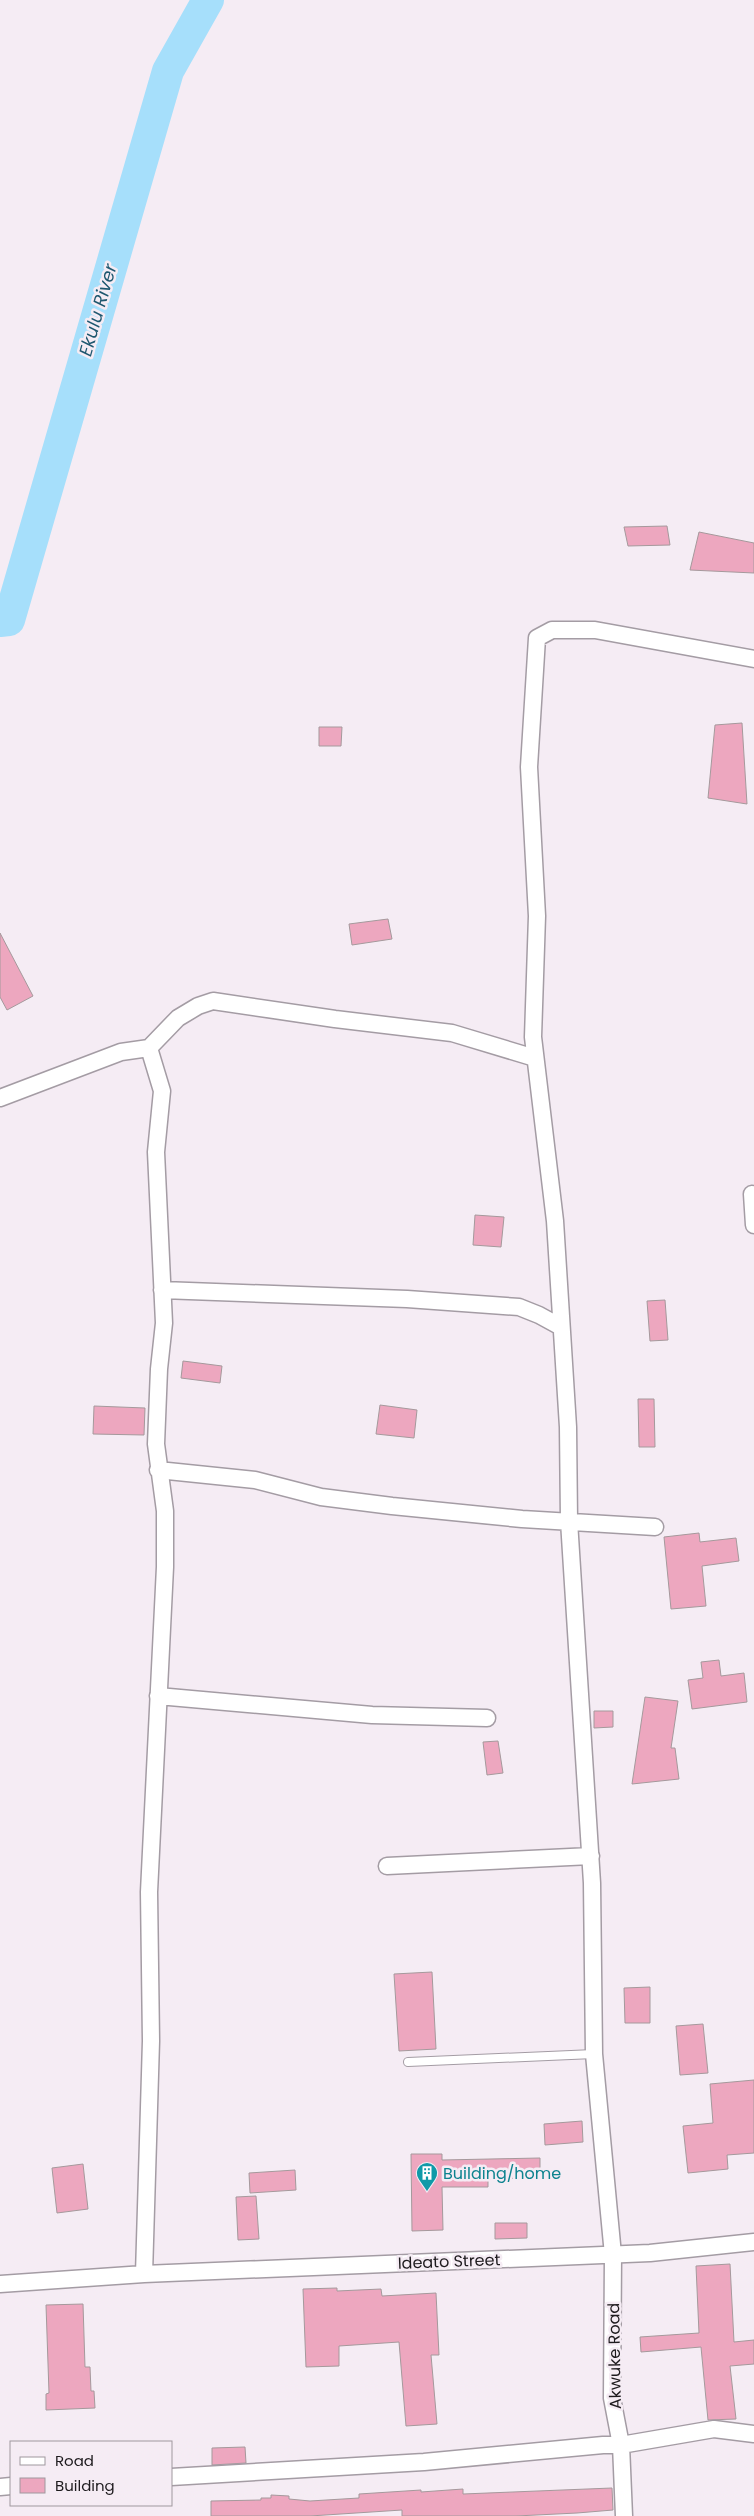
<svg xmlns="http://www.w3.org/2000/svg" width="754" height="2516" viewBox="0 0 754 2516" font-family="Poppins,sans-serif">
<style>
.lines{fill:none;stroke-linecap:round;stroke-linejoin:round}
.river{stroke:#a6dffb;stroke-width:32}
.building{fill:#eda7bf;stroke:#a5999c}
.lane-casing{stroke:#a49ca4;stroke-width:10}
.street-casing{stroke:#a49ca4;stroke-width:19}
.lane{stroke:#fff;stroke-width:8}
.street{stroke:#fff;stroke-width:16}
.labels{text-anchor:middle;stroke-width:5;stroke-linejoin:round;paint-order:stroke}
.culture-label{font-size:16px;fill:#0d838f;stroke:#f5ecf4;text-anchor:start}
.street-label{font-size:16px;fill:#1e1b1e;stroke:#f5ecf4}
.water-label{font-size:18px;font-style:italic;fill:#1e576f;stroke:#f5ecf4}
</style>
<rect width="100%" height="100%" fill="#f5ecf4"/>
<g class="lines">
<path class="river" d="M0,621L9,620L168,71L208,0"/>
</g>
<path class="building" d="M667,526L670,545L628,546L624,527Z
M699,532L754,543V573L690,570Z
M742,723L747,804L708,798L715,725Z
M319,727H342L341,746H319Z
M388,919L392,939L352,945L349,924Z
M0,933L33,996L7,1010L0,997Z
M475,1215L504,1217L501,1247L473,1245Z
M665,1300L668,1340L650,1341L647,1301Z
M183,1361L222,1366L220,1383L181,1378Z
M638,1399H654L655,1447H639Z
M380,1405L417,1410L414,1438L376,1434Z
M94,1406L145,1408L144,1435L93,1434Z
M699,1533L700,1542L736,1538L739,1561L702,1566L706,1606L671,1609L664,1537Z
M719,1660L721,1676L744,1673L747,1702L692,1709L688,1680L703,1678L701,1662Z
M645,1697L678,1701L671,1748H675L679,1779L632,1784Z
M594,1711H613V1727L594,1728Z
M498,1741L503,1773L487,1775L483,1742Z
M432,1972L436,2049L399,2051L394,1974Z
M650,1987V2023H625L624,1988Z
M703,2024L708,2073L680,2075L676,2026Z
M754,2080V2153L727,2155L728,2169L688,2173L683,2126L713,2123L710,2084Z
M582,2121L583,2142L545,2145L544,2124Z
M411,2154H442V2160L540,2158V2178L488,2179V2187H442L443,2230L412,2231Z
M83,2164L88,2209L57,2213L52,2168Z
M295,2170L296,2190L250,2193L249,2173Z
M256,2196L259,2239L238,2240L236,2197Z
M495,2223H527V2238L495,2239Z
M730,2264L734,2342L754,2340V2364L730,2366L736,2419L708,2420L701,2347L641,2352L640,2337L699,2333L696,2266Z
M337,2288V2291L381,2289L382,2296L436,2293L439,2355H431L437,2424L406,2426L399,2342L339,2346V2366L306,2367L303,2289Z
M83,2304L85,2367H90L91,2391H94L95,2408L46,2410V2394L49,2393L46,2305Z
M245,2447L246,2463L212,2465V2448Z
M612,2488L613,2510L577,2513L516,2516H402V2510L310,2516H211V2501L261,2500V2498H271V2495L289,2496V2499L310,2501L359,2498V2494L421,2490V2492L463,2489V2494Z"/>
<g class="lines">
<g class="lane-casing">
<path id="lane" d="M408,2062L594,2054"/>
</g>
<g class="street-casing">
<path id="street" d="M0,1098L121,1052L149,1048L178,1018L198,1006L213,1001L335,1019L452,1033L535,1058
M752,1194L754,1225
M162,1290L407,1299L519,1307L539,1315L561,1327
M158,1470L255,1480L321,1497L392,1506L522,1519L655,1527
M158,1696L372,1715L487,1718
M387,1866L591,1856
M144,2274L151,2041L149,1892L165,1567V1511L156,1444L159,1369L164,1323L156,1152L162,1091L149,1048
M0,2284L144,2274L650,2253L754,2242
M171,2477L424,2462L603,2445H621L714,2429L754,2434
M0,2487L11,2486
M624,2516L621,2445L612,2398L613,2255L594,2054L592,1883L569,1521L568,1427L555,1221L533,1037L537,916L529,767L537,638L552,630H595L754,659"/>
</g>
<use href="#lane" class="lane"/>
<use href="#street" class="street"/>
</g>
<defs>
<g id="building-pin" transform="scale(1.125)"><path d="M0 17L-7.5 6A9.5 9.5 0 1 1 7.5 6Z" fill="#0f9aa8" stroke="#f5ecf4"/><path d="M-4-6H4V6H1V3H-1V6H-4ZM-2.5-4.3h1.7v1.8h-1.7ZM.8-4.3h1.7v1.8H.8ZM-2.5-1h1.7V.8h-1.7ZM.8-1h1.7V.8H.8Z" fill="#fff"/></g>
</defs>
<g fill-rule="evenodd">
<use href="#building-pin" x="427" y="2173"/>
</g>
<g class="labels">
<g class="culture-label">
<text x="443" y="2179">Building/home</text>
</g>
<g class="street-label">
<text transform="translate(449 2261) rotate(-2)" y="6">Ideato Street</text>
<text transform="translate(614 2356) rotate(-91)" y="6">Akwuke Road</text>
</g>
<g class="water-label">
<text transform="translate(98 310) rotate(-74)" y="6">Ekulu River</text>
</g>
</g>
<rect x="10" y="2441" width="162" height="65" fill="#f5ecf4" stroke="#9f989e"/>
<rect x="20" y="2457" width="25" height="8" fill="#ffffff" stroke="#9f989e"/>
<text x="55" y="2466" font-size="15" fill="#1e1b1e">Road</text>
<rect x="20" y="2478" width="25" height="15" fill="#eda7bf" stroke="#9f989e"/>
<text x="55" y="2491" font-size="15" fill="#1e1b1e">Building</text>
</svg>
